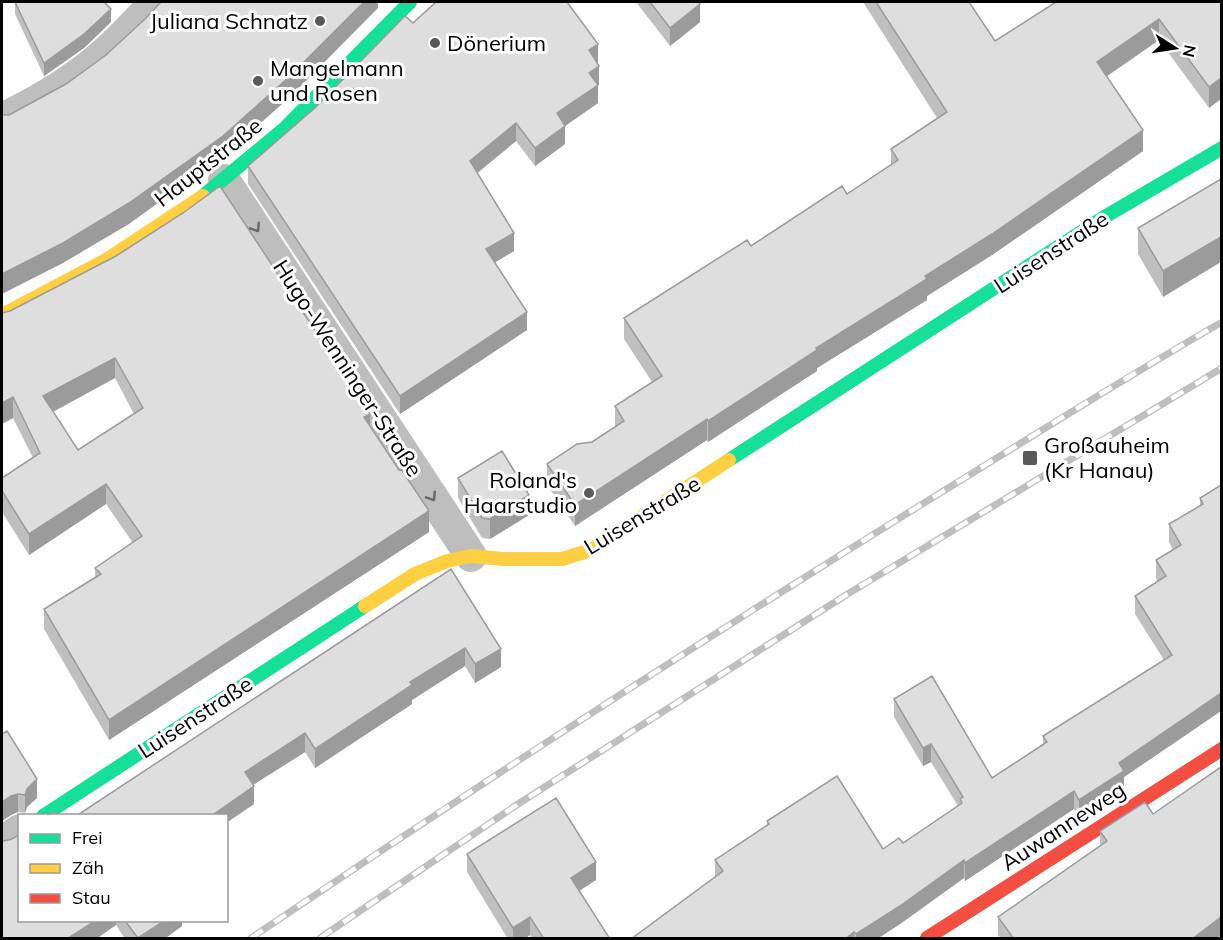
<svg xmlns="http://www.w3.org/2000/svg" width="1223" height="940" viewBox="0 0 1223 940" font-family="Mulish,sans-serif">
<style>
.lines{fill:none;stroke-linecap:round;stroke-linejoin:round}
.street{stroke:#bebebe;stroke-width:32}
.fast{stroke:#16e098;stroke-width:14}
.slow{stroke:#ffcf43;stroke-width:14}
.jam{stroke:#f24e42;stroke-width:14}
.rail-casing{stroke:#bebebe;stroke-width:7}
.rail{stroke:#fff;stroke-width:4.5;stroke-dasharray:14;stroke-linecap:butt}
.wall{fill:#bfbfbf;fill-rule:evenodd}
.shaded-wall{fill:#9b9b9b}
.building{fill:#dedede;stroke:#9b9b9b;stroke-width:1.5;fill-rule:evenodd}
.oneway{stroke:#686868}
.poi-dot{fill:#595959;stroke:#fff;stroke-width:2}
.labels{text-anchor:middle;stroke-width:6;stroke-linejoin:round;paint-order:stroke}
.poi-label{font-size:22px;fill:#000;stroke:#fff;text-anchor:start}
.street-label{font-size:22px;fill:#000;stroke:#fff}
</style>
<rect width="100%" height="100%" fill="#fff"/>
<g class="lines">
<path class="street" d="M2,119C39,101 76,80 107,51C124,36 140,18 156,2
M224,180L471,556
M2,842L20,830"/>
<path class="fast" d="M203,196L284,129L410,2
M729,460L1101,219L1222,148
M43,816L365,606"/>
<path class="slow" d="M2,315L106,260L203,196
M365,606L415,574L447,561L471,556L503,559H562L591,550L729,460"/>
<path class="jam" d="M927,938L1222,749"/>
<g class="rail-casing">
<path id="rail" d="M251,938C479,784 710,635 945,490C1037,433 1128,376 1222,322
M320,938L518,804L846,595L1222,368"/>
</g>
<use href="#rail" class="rail"/>
</g>
<path class="wall" d="M15,2H104L111,22L84,48L44,76L15,14Z
M636,2H698L700,22L670,46Z
M863,2H969L995,41L1221,2L1209,108L1159,40L1107,76L1143,151L992,255L927,296V300L817,368V371L708,442L707,440L575,526L547,485V464L592,442L615,427V406L652,382L624,339V318L751,246L847,194L891,164V149L937,118Z
M568,3L598,62L597,63L599,84L598,85V103L565,126V144L535,166L516,141L477,173L514,251L494,262L527,330L400,414L248,184V166L413,23Z
M1221,179L1163,297L1138,254V228Z
M2,313L370,425L429,532L109,740L44,629V609L95,578V568L133,543L106,504L29,555L2,512V478L33,458L13,418L2,424ZM115,378L134,414L78,450L53,412Z
M458,478L529,515L490,539L482,538L458,498Z
M1221,485V711L1124,777V789L1079,818L1074,809L965,881L964,878L900,924L877,939H631L715,877V860L767,825V821L883,849L903,843L958,806L931,762L923,766L894,717V699L992,778L1043,744V736L1164,660L1135,614V596L1158,582L1156,578V560L1173,550L1169,542V524L1200,506V498Z
M451,569L501,667L475,683L465,666L412,700V704L315,768L305,752L253,785L254,804L226,823V816H76Z
M2,734L37,798L27,807L25,813L18,812L11,815L2,821Z
M1100,831L1221,935L1217,939H1001L998,935V917L1100,846Z
M467,854L596,880L579,891L610,939H532L530,935L524,939H508L467,872Z
M20,921H182V926L164,939H125L116,925L96,939H2Z"/>
<path class="shaded-wall" d="M364,2H378V8L289,98L223,156L129,224L63,263L2,294V274Z
M700,4V22L670,46V28Z
M111,9V22L84,48L44,76V63Z
M1159,19V40L1097,83V62Z
M598,44V62L589,69V50Z
M599,66V84L589,91V73Z
M1221,78V99L1209,108V87Z
M598,85V103L565,126V144L535,166V148L557,113Z
M516,123V141L470,179V161Z
M1143,130V151L992,255L927,296V300L817,368V371L708,442V421L816,348L925,276Z
M514,233V251L486,268V249Z
M1221,237V262L1163,297V271Z
M527,312V330L400,414V396Z
M115,358V378L43,417V396Z
M13,397V418L2,424V403Z
M370,414V434L364,417Z
M707,419V440L575,526V505Z
M106,484V504L29,555V534Z
M529,495V515L490,539V519Z
M429,511V532L109,740V720Z
M465,648V666L412,700V704L315,768V749L410,682Z
M501,649V667L475,683V664Z
M1221,693V711L1124,777V789L1079,818V800L1119,763Z
M305,733V752L245,790V772Z
M931,744V762L923,766V748Z
M37,779V798L27,807L25,813V795L27,789Z
M254,786V804L226,823V816H211Z
M1074,791V809L965,881V863Z
M18,794V812L11,815L2,821V802L11,796Z
M964,860V878L900,924L877,939H856V934Z
M596,862V880L571,896V878Z
M530,917V935L524,939H513V928Z
M1221,917V935L1217,939H1192Z
M95,921H116V925L96,939H67Z
M164,921H182V926L164,939H138Z
M854,932V939H845Z"/>
<path class="building" d="M15,2H104L111,9L84,34L44,63Z
M161,2H364L289,77L223,136L129,203L63,243L2,274V115H9L66,84L106,55L145,19Z
M436,2H567L598,44L589,50L599,66L589,73L598,85L557,113L565,126L535,148L516,123L470,161L514,233L486,249L527,312L400,396L248,166L316,107L405,16L413,23Z
M650,2H698L700,4L670,28Z
M876,2H969L995,41L1056,2H1221V78L1209,87L1159,19L1097,62L1143,130L992,234L925,276L927,279L816,348L817,350L708,421L707,419L575,505L547,464L577,444L592,442L624,421L615,406L662,376L624,318L747,240L751,246L842,186L847,194L898,160L891,149L947,112Z
M1221,179V237L1163,271L1138,228Z
M220,186L370,414L364,417L399,470L401,469L429,511L109,720L44,609L101,574L95,568L142,536L106,484L29,534L2,491V478L40,453L13,397L2,403V313L10,311L116,256L183,213ZM115,358L143,408L78,450L43,396Z
M502,451L529,495L490,519L482,518L458,478Z
M1221,485V693L1119,763L1124,771L1079,800L1074,791L965,863L964,860L900,906L856,934L854,932L845,939H631L723,871L715,860L769,824L767,821L837,776L883,849L899,838L903,843L962,803L960,799L963,797L931,744L923,748L894,699L932,676L992,778L1047,742L1043,736L1172,655L1135,596L1166,576L1156,560L1181,545L1169,524L1203,504L1200,498Z
M451,569L501,649L475,664L465,648L410,682L412,685L315,749L305,733L245,772L254,786L211,816H76Z
M7,731L37,779L27,789L25,795L18,794L11,796L2,802V734Z
M1221,767V917L1192,939H1014L998,917L1107,841L1100,831L1145,802L1153,814Z
M556,798L596,862L571,878L610,939H544L530,917L513,928L467,854Z
M56,812L58,816H46Z
M20,834V921H95L67,939H2V841H4L12,839Z
M125,921H164L138,938Z"/>
<defs><path id="oneway-chevron" d="M-2-3.5L2.5 0L-2 3.5" fill="none" stroke-width="1.6" stroke-linecap="round" stroke-linejoin="round" transform="scale(1.5)"/></defs>
<g class="oneway">
<use href="#oneway-chevron" transform="translate(256 228) rotate(57)"/>
<use href="#oneway-chevron" transform="translate(432 497) rotate(57)"/>
</g>
<g class="poi-dot">
<circle cx="320" cy="21" r="6"/>
<circle cx="435" cy="43" r="6"/>
<circle cx="258" cy="81" r="6"/>
<rect x="1022" y="450" width="16" height="16" rx="3"/>
<circle cx="589" cy="493" r="6"/>
</g>
<g class="labels">
<g class="poi-label">
<text x="308" y="29" text-anchor="end">Juliana Schnatz</text>
<text x="447" y="51">Dönerium</text>
<text x="270" y="76">Mangelmann<tspan x="270" dy="25">und Rosen</tspan></text>
<text x="1044" y="453">Großauheim<tspan x="1044" dy="25">(Kr Hanau)</tspan></text>
<text x="577" y="488" text-anchor="end">Roland's<tspan x="577" dy="25">Haarstudio</tspan></text>
</g>
<g class="street-label">
<text transform="translate(208 162) rotate(-38)" y="8">Hauptstraße</text>
<text transform="translate(1051 252) rotate(-33)" y="8">Luisenstraße</text>
<text transform="translate(348 368) rotate(57)" y="8">Hugo-Wenninger-Straße</text>
<text transform="translate(642 515) rotate(-31)" y="8">Luisenstraße</text>
<text transform="translate(195 717) rotate(-33)" y="8">Luisenstraße</text>
<text transform="translate(1063 826) rotate(-33)" y="8">Auwanneweg</text>
</g>
</g>
<rect width="1223" height="940" fill="none" stroke="#000000" stroke-width="6"/>
<rect x="18" y="814" width="210" height="108" fill="#ffffff" stroke="#999999" stroke-width="1.5"/>
<rect x="30" y="834" width="30" height="9" fill="#16e098" stroke="#999999" stroke-width="1.5"/>
<text x="72" y="844" font-size="18" fill="#000000">Frei</text>
<rect x="30" y="864" width="30" height="9" fill="#ffcf43" stroke="#999999" stroke-width="1.5"/>
<text x="72" y="874" font-size="18" fill="#000000">Zäh</text>
<rect x="30" y="894" width="30" height="9" fill="#f24e42" stroke="#999999" stroke-width="1.5"/>
<text x="72" y="904" font-size="18" fill="#000000">Stau</text>
<g transform="translate(1175 48) rotate(102)" stroke="#ffffff" stroke-width="4.5" paint-order="stroke">
<path d="M0-4.5L10 22L0 15L-10 22Z" fill="#000000"/>
<text y="-9" font-size="16" font-weight="bold" text-anchor="middle" fill="#000000">N</text>
</g>
</svg>
